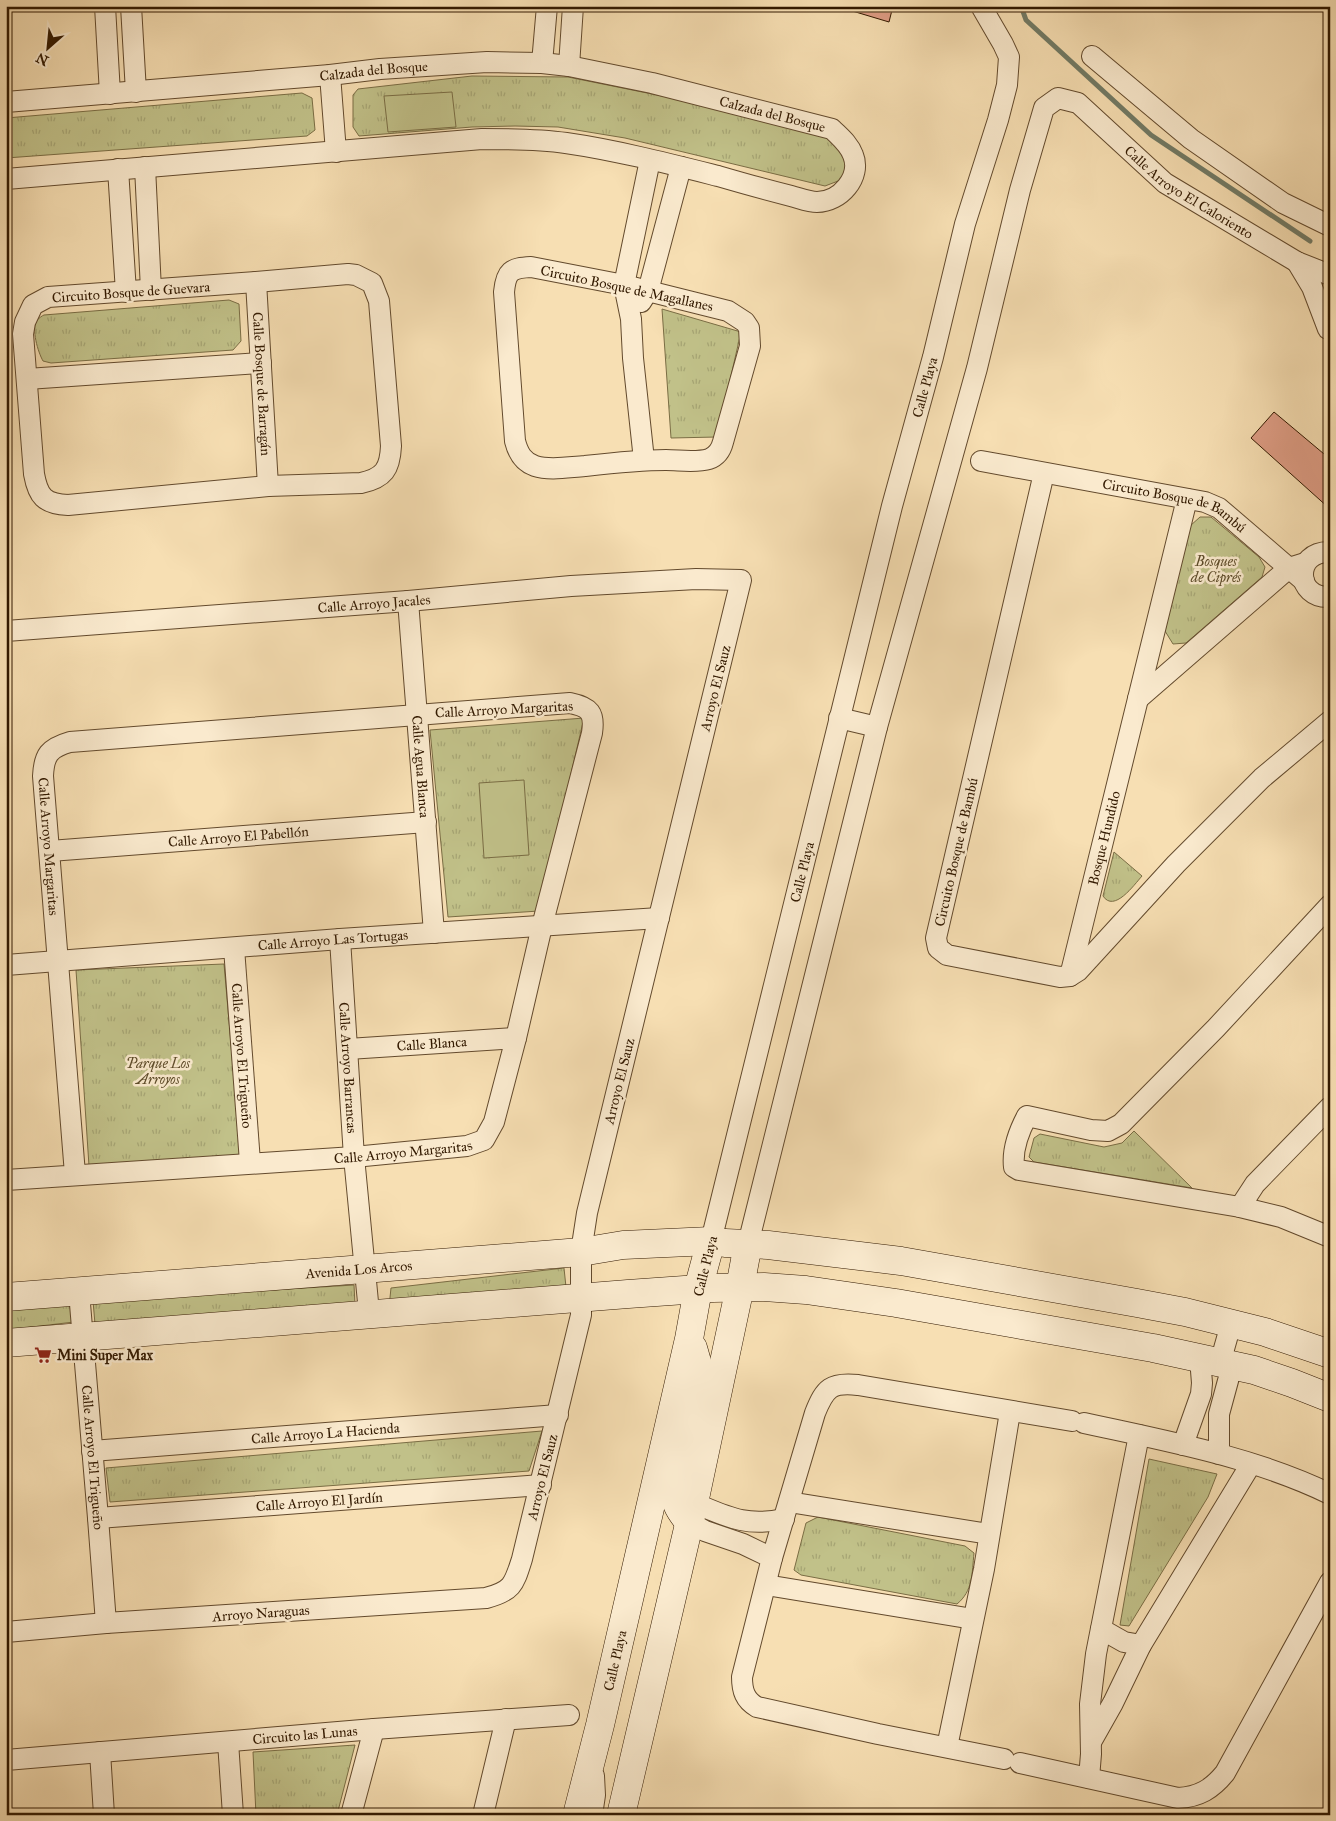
<svg xmlns="http://www.w3.org/2000/svg" width="1336" height="1821" viewBox="0 0 1336 1821" font-family="'IM FELL Great Primer',serif">
<style>
.grass{fill:url(#grass-tufts);stroke:#7a6d44}
.pitch{fill:#c1c189;stroke:#7a6d44}
.lines{fill:none;stroke-linecap:round;stroke-linejoin:round}
.stream{stroke:#727b66;stroke-width:5}
.building{fill:#de9d85;stroke:#321900}
.street-casing{stroke:#634a2d;stroke-width:22}
.secondary-casing{stroke:#321900;stroke-width:29}
.street{stroke:#faeace;stroke-width:20}
.secondary{stroke:#faeace;stroke-width:28}
.labels{text-anchor:middle;stroke-width:5;stroke-linejoin:round;paint-order:stroke}
.street-label{font-size:14px;fill:#321900;stroke:#faeace}
.park-label{font-size:14px;font-style:italic;fill:#5d4b29;stroke:#faeace}
.poi-label{font-size:14px;font-weight:bold;fill:#321900;stroke:#faeace;text-anchor:start}
</style>
<defs>
<pattern id="grass-tufts" width="24" height="20" patternUnits="userSpaceOnUse" patternTransform="scale(1.25)"><rect width="24" height="20" fill="#c1c189"/><path d="M3 7l-1-3M5 7V3M7 7l1-3M15 17l-1-3M17 17v-4M19 17l1-3" fill="none" stroke="#a6a574"/></pattern>
</defs>
<rect width="100%" height="100%" fill="#f7dfb3"/>
<filter id="stains"><feTurbulence type="fractalNoise" baseFrequency=".004" numOctaves="4"/><feColorMatrix values="0 0 0 0 .2 0 0 0 0 .09 0 0 0 0 .02 0 0 0 .5 -.17"/></filter>
<radialGradient id="worn" r=".72"><stop offset=".6" stop-color="#630" stop-opacity="0"/><stop offset="1" stop-color="#630" stop-opacity=".3"/></radialGradient>
<path class="grass" d="M472,76L568,77L667,97L823,136C846,151 850,149 846,178L825,186L625,138L558,127L515,126L472,127L359,136L353,127V95L358,89Z
M302,93L312,98L315,130L307,136L6,158V118Z
M229,300L239,304L241,341L233,350L51,363L43,361C38,352 31,329 37,320C38,319 43,315 44,315Z
M662,309L741,332L717,437L671,438Z
M1200,517H1211L1259,557L1265,567L1262,577L1186,643L1173,644L1165,631L1190,526Z
M584,718L539,911L448,917L430,730Z
M1114,852L1142,876C1134,885 1114,913 1103,896Z
M224,964L241,1158L89,1166L76,970Z
M1134,1131L1192,1188L1034,1162L1029,1157L1034,1138L1040,1134L1104,1147L1122,1143Z
M564,1268L566,1287L389,1307L391,1288Z
M354,1285L355,1305L95,1324L93,1301Z
M73,1304L74,1322L6,1330V1309Z
M542,1431L529,1471L110,1502L106,1468Z
M1149,1459L1217,1474L1208,1497L1129,1626L1120,1625Z
M818,1517L965,1546L974,1553C972,1573 973,1591 957,1604L801,1575L794,1570L806,1523Z
M355,1745L337,1815H256L253,1752Z"/>
<path class="pitch" d="M452,92L456,127L388,132L384,96Z
M524,780L529,855L484,858L479,783Z"/>
<g class="lines">
<path class="stream" d="M1021,6L1026,20L1151,135L1310,241"/>
</g>
<path class="building" d="M850,6H893L889,22L849,10Z
M1274,412L1330,459V509L1251,438Z"/>
<g class="lines">
<g class="street-casing">
<g id="street">
<path d="M105,6L110,94"/>
<path d="M131,6L136,92"/>
<path d="M1092,56L1191,139L1283,203L1330,226"/>
<path d="M542,63L547,6"/>
<path d="M569,66L573,6"/>
<path d="M330,75L336,152"/>
<path id="s1" d="M6,102L330,75L380,69L487,62L542,63L569,66L652,83L832,129C840,137 849,144 853,155C862,177 840,202 817,202C809,202 799,198 791,196C767,190 742,183 718,176C670,164 615,150 566,143C538,139 510,139 482,139L6,179"/>
<path d="M145,167L151,290"/>
<path d="M118,169L126,292"/>
<path d="M1297,262L1312,287L1328,329"/>
<path d="M531,267L624,285L728,311L745,322L749,328L750,346L723,442C721,450 717,456 709,459C696,463 679,460 666,460C639,460 612,463 585,466C569,467 550,471 535,466C523,462 518,453 515,441L504,292C506,271 511,268 531,267Z"/>
<path d="M348,274L356,275L372,283L379,301L391,446C390,469 384,478 361,483L268,486L68,505C44,504 38,496 34,474L23,334L25,322L33,305L48,297L256,282Z"/>
<path id="s2" d="M256,282L268,486"/>
<path d="M641,302L648,291L681,167"/>
<path d="M27,379L261,363"/>
<path d="M644,460L633,358L631,319L624,285L650,160"/>
<path id="s3" d="M981,461L1205,502L1219,508L1304,581"/>
<path d="M1044,473L936,938L938,948L947,955L1060,977L1070,976L1078,971L1176,864L1262,778L1330,721"/>
<path d="M1330,552C1293,551 1295,599 1330,597"/>
<path id="s4" d="M408,601L434,933"/>
<path id="s5" d="M6,631L408,601L571,586L696,579L741,580L587,1213L581,1252V1315L522,1559C514,1584 513,1591 486,1598L106,1623L6,1632"/>
<path d="M1138,699L1289,568L1305,563"/>
<path d="M839,718L877,727"/>
<path id="s6" d="M50,851L426,822"/>
<path d="M1330,905L1216,1028L1121,1124L1108,1131L1091,1130L1027,1116C1019,1131 1012,1150 1014,1167L1019,1170L1240,1207L1281,1217L1330,1237"/>
<path id="s7" d="M340,939L354,1157L368,1302L367,1316"/>
<path id="s8" d="M234,948L250,1162"/>
<path id="s9" d="M6,965L340,939L659,918"/>
<path id="s10" d="M1070,976L1187,499"/>
<path id="s11" d="M348,1049L516,1038"/>
<path id="s12" d="M6,1180L354,1157L467,1146L484,1140L494,1122L516,1038L542,926L592,733C595,713 590,707 570,703L70,742C49,748 44,755 43,776L75,1174"/>
<path d="M1240,1207L1255,1184L1330,1107"/>
<path id="s13" d="M711,1241L892,506L933,357L965,224L998,120L1007,85L1009,57L1003,44L981,6"/>
<path id="s14" d="M748,1244L877,727L977,368L1020,190L1044,108L1058,98L1078,103L1165,183L1297,262L1330,275"/>
<path id="s15" d="M79,1292L98,1518L106,1623"/>
<path d="M1220,1363L1231,1324"/>
<path d="M1084,1423C1166,1441 1254,1457 1330,1494"/>
<path d="M1183,1445L1201,1394L1202,1383L1200,1358"/>
<path id="s16" d="M92,1451L558,1415"/>
<path d="M1219,1454V1414L1232,1366"/>
<path d="M789,1502L989,1534"/>
<path d="M694,1503C728,1517 746,1527 784,1519"/>
<path id="s17" d="M98,1518L541,1485"/>
<path d="M689,1522L705,1531L743,1544L772,1558"/>
<path d="M766,1585L973,1619"/>
<path d="M1101,1629L1124,1642L1141,1645"/>
<path d="M228,1742L233,1815"/>
<path d="M1091,1742L1113,1703L1141,1645L1251,1464"/>
<path d="M947,1747L984,1569L1010,1412"/>
<path d="M100,1752L104,1815"/>
<path d="M1004,1759L878,1734L757,1707C745,1700 742,1691 742,1677L772,1558L815,1413C825,1388 831,1382 858,1385L1072,1421"/>
<path id="s18" d="M6,1760L374,1729L569,1715"/>
<path d="M1020,1763L1178,1798C1199,1797 1212,1789 1225,1773L1330,1582"/>
<path d="M1089,1778L1091,1754L1090,1704L1096,1654L1139,1435"/>
<path d="M351,1815L374,1729"/>
<path d="M483,1815L506,1719"/>
<path d="M592,1815L595,1795L594,1776"/>
</g>
</g>
<g class="secondary-casing">
<g id="secondary">
<path id="s19" d="M6,1297L581,1252L623,1245L711,1241L725,1243L768,1245L901,1261L1137,1303L1185,1312L1265,1332L1330,1354"/>
<path d="M6,1343L628,1294L713,1288L764,1287L806,1290L896,1303L1153,1348L1254,1370L1292,1383L1330,1398"/>
<path d="M689,1522C679,1510 673,1501 675,1484L697,1392L699,1369L693,1348"/>
<path id="s20" d="M577,1815L600,1725L689,1339L698,1289L711,1241"/>
<path d="M621,1815L694,1503L740,1287L748,1244"/>
</g>
</g>
<use href="#street" class="street"/>
<use href="#secondary" class="secondary"/>
</g>
<defs>
<g id="supermarket-bare" transform="scale(1.35)"><path d="M-6-5.5h2.5l.6 2H6L4.5 2H-2.5L-4.4-4H-6ZM-1.5 3.2a1.3 1.3 0 1 0 .1 0ZM3 3.2a1.3 1.3 0 1 0 .1 0Z" fill="#8f2418" stroke="#faeace" stroke-width="2.5" paint-order="stroke"/></g>
</defs>
<g fill-rule="evenodd">
<use href="#supermarket-bare" x="43" y="1355"/>
</g>
<g class="labels">
<g class="street-label">
<text dy="5" stroke="none"><textPath href="#s1" startOffset="369">Calzada del Bosque</textPath></text>
<text dy="5" stroke="none"><textPath href="#s1" startOffset="774">Calzada del Bosque</textPath></text>
<text dy="5" stroke="none"><textPath href="#s14" startOffset="1355">Calle Arroyo El Caloriento</textPath></text>
<text transform="translate(627 288) rotate(12)" y="5">Circuito Bosque de Magallanes</text>
<text transform="translate(131 292) rotate(-4)" y="5">Circuito Bosque de Guevara</text>
<text dy="5" stroke="none"><textPath href="#s2" startOffset="102">Calle Bosque de Barragán</textPath></text>
<text dy="5" stroke="none"><textPath href="#s13" startOffset="880">Calle Playa</textPath></text>
<text dy="5" stroke="none"><textPath href="#s3" startOffset="200">Circuito Bosque de Bambú</textPath></text>
<text dy="5" stroke="none"><textPath href="#s5" startOffset="369">Calle Arroyo Jacales</textPath></text>
<text transform="translate(715 688) rotate(-76)" y="5">Arroyo El Sauz</text>
<text transform="translate(504 709) rotate(-3)" y="5">Calle Arroyo Margaritas</text>
<text dy="5" stroke="none"><textPath href="#s4" startOffset="166">Calle Agua Blanca</textPath></text>
<text dy="5" stroke="none"><textPath href="#s6" startOffset="189">Calle Arroyo El Pabellón</textPath></text>
<text dy="5" stroke="none"><textPath href="#s10" startOffset="142">Bosque Hundido</textPath></text>
<text dy="5" stroke="none"><textPath href="#s12" startOffset="1566">Calle Arroyo Margaritas</textPath></text>
<text transform="translate(956 852) rotate(-77)" y="5">Circuito Bosque de Bambú</text>
<text dy="5" stroke="none"><textPath href="#s13" startOffset="380">Calle Playa</textPath></text>
<text dy="5" stroke="none"><textPath href="#s9" startOffset="328">Calle Arroyo Las Tortugas</textPath></text>
<text dy="5" stroke="none"><textPath href="#s11" startOffset="84">Calle Blanca</textPath></text>
<text dy="5" stroke="none"><textPath href="#s8" startOffset="108">Calle Arroyo El Trigueño</textPath></text>
<text dy="5" stroke="none"><textPath href="#s7" startOffset="129">Calle Arroyo Barrancas</textPath></text>
<text transform="translate(619 1081) rotate(-76)" y="5">Arroyo El Sauz</text>
<text dy="5" stroke="none"><textPath href="#s12" startOffset="398">Calle Arroyo Margaritas</textPath></text>
<text transform="translate(705 1266) rotate(-76)" y="5">Calle Playa</text>
<text dy="5" stroke="none"><textPath href="#s19" startOffset="354">Avenida Los Arcos</textPath></text>
<text dy="5" stroke="none"><textPath href="#s16" startOffset="234">Calle Arroyo La Hacienda</textPath></text>
<text dy="5" stroke="none"><textPath href="#s15" startOffset="166">Calle Arroyo El Trigueño</textPath></text>
<text transform="translate(542 1477) rotate(-76)" y="5">Arroyo El Sauz</text>
<text dy="5" stroke="none"><textPath href="#s17" startOffset="222">Calle Arroyo El Jardín</textPath></text>
<text transform="translate(261 1613) rotate(-4)" y="5">Arroyo Naraguas</text>
<text dy="5" stroke="none"><textPath href="#s20" startOffset="159">Calle Playa</textPath></text>
<text dy="5" stroke="none"><textPath href="#s18" startOffset="300">Circuito las Lunas</textPath></text>
</g>
<g class="park-label">
<text x="1216" y="566">Bosques<tspan x="1216" dy="16">de Ciprés</tspan></text>
<text x="158" y="1068">Parque Los<tspan x="158" dy="16">Arroyos</tspan></text>
</g>
<g class="poi-label">
<text x="57" y="1360">Mini Super Max</text>
</g>
</g>
<rect width="1336" height="1821" fill="none" stroke="#f7dfb3" stroke-width="25"/>
<rect x="8" y="8" width="1321" height="1806" fill="none" stroke="#321900" stroke-width="2.5"/>
<rect x="12" y="12" width="1311" height="1796" fill="none" stroke="#321900"/>
<g transform="translate(48 48) rotate(207)" stroke="#faeace" stroke-width="4" paint-order="stroke">
<path d="M0-4L9 19L0 12L-9 19Z" fill="#321900"/>
<text y="-8" font-size="14" font-weight="bold" text-anchor="middle" fill="#321900">N</text>
</g>
<rect width="100%" height="100%" filter="url(#stains)"/>
<rect width="100%" height="100%" fill="url(#worn)"/>
</svg>
